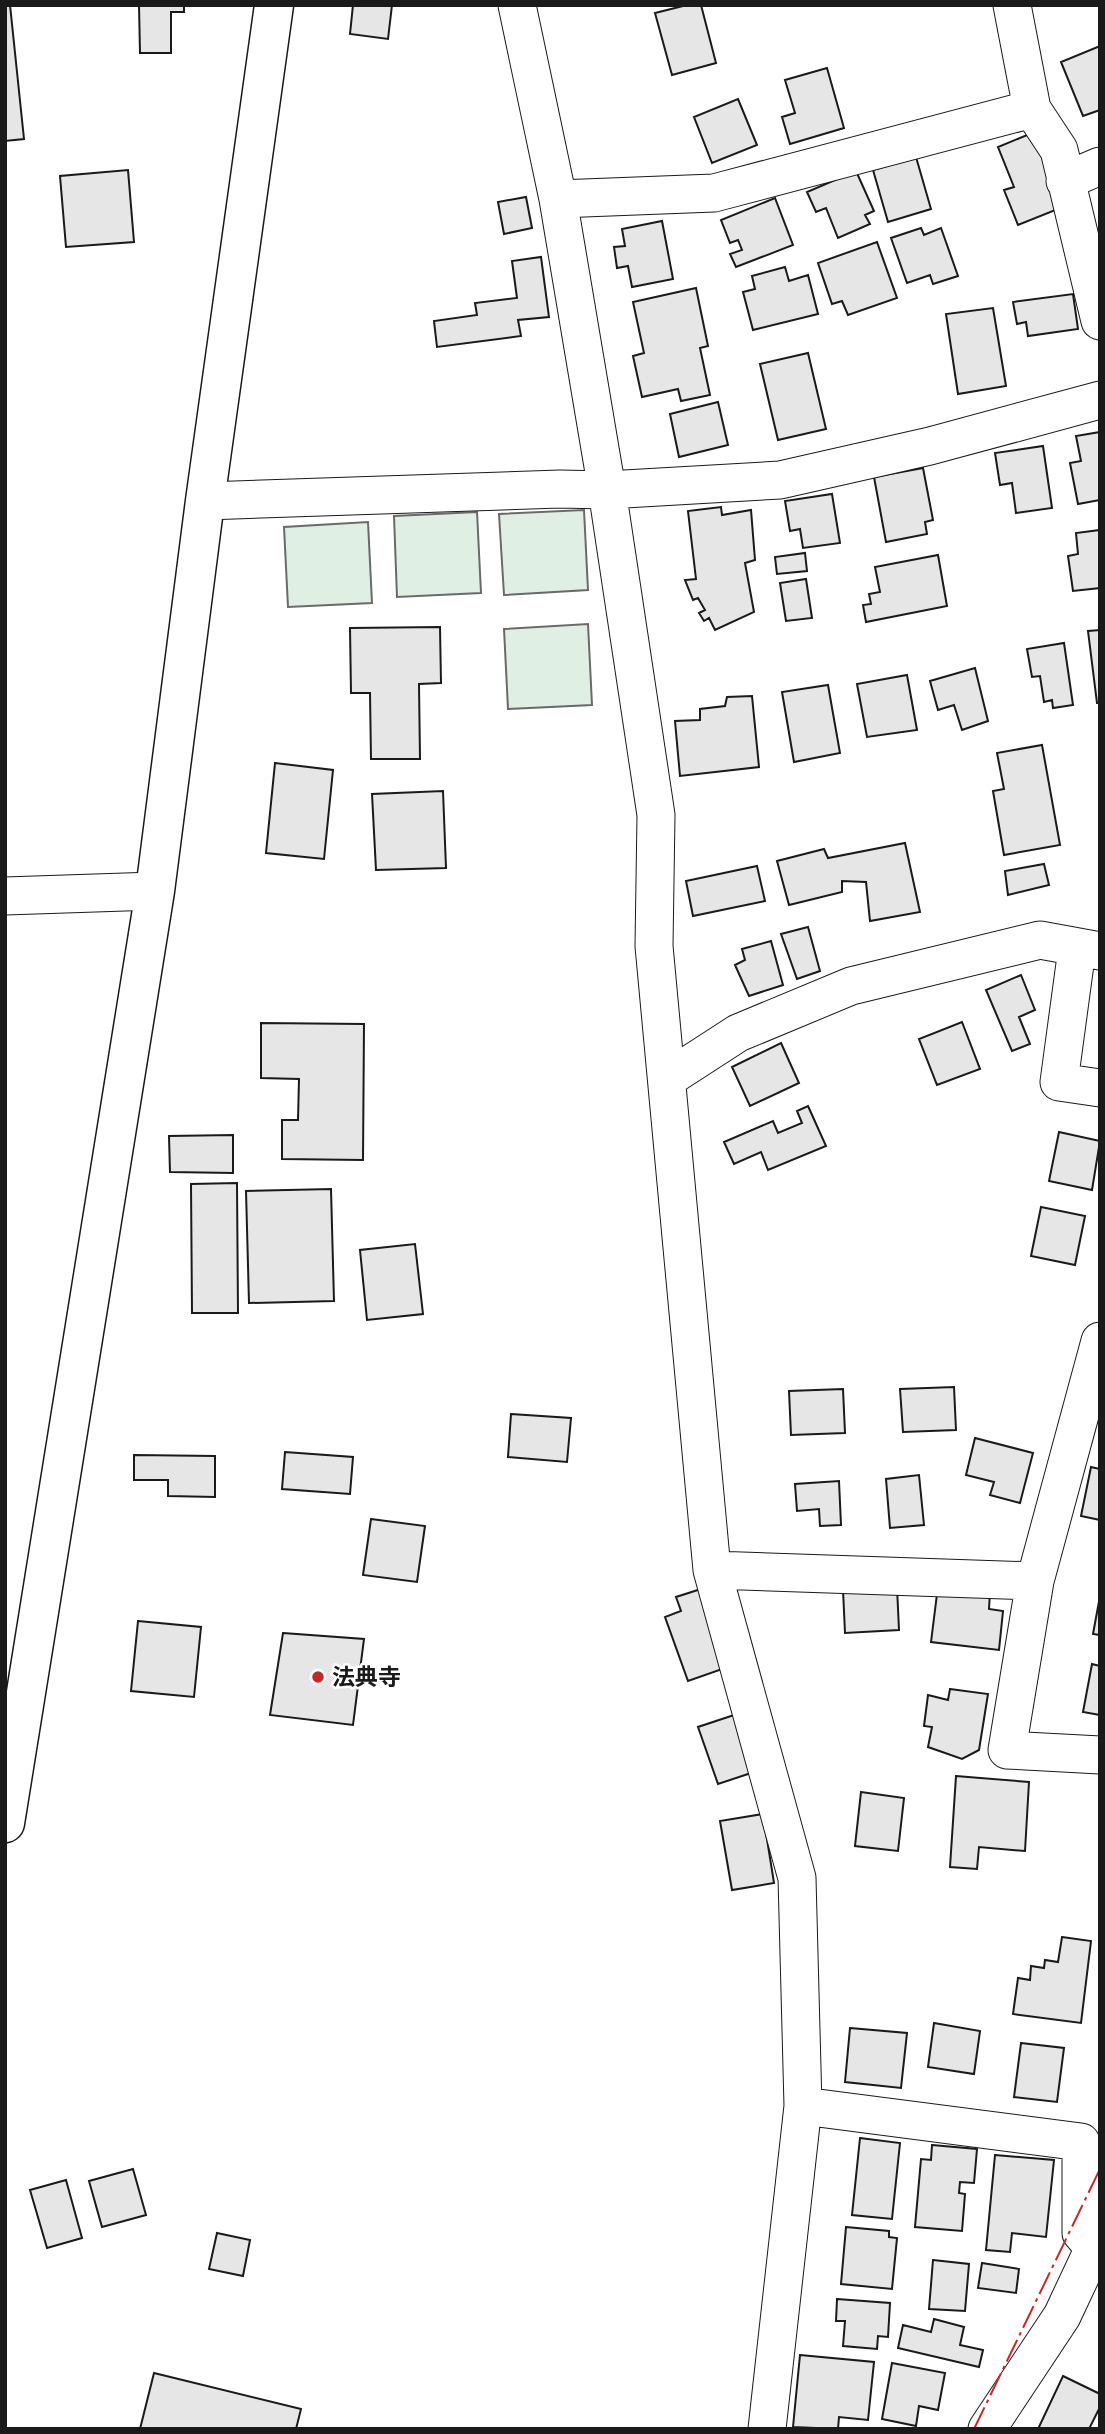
<svg xmlns="http://www.w3.org/2000/svg" width="1105" height="2434" viewBox="0 0 1105 2434" font-family="'Libre Baskerville','Noto Sans JP',serif">
<style>
.green{fill:#e0efe3;stroke:#6a6a6a;stroke-width:2}
.building{fill:#e6e6e6;stroke:#1a1a1a;stroke-width:2}
.lines{fill:none;stroke-linecap:round;stroke-linejoin:round}
.street-casing{stroke:#1a1a1a;stroke-width:39}
.secondary-casing{stroke:#1a1a1a;stroke-width:41}
.street{stroke:#fff;stroke-width:37}
.secondary{stroke:#fff;stroke-width:38}
.power{stroke:#c62828;stroke-width:2;stroke-dasharray:24 5 3.5 5;stroke-linecap:butt}
.poi-dot{fill:#c62828;stroke:#fff;stroke-width:2.5}
.labels{text-anchor:middle;stroke-width:5;stroke-linejoin:round;paint-order:stroke}
.poi-label{font-size:23px;font-weight:bold;fill:#1a1a1a;stroke:#fff;text-anchor:start}
</style>
<rect width="100%" height="100%" fill="#fff"/>
<path class="green" d="M584,510L588,590L504,595L499,514Z
M477,512L481,593L397,597L394,516Z
M368,522L372,603L288,607L284,527Z
M588,624L592,705L508,709L504,629Z"/>
<path class="building" d="M5,5H10L24,139L5,141Z
M139,5H184V12H171V53H140Z
M353,5H392L388,39L350,34Z
M687,5H701L716,63L672,75L655,13Z
M1100,46V110L1083,116L1061,62Z
M827,68L844,128L790,144L782,117L795,113L785,80Z
M738,99L757,145L712,163L694,117Z
M1032,133L1063,207L1018,225L1004,190L1014,187L998,147Z
M916,157L931,209L888,222L873,170Z
M128,170L134,242L66,247L60,176Z
M856,171L874,211L865,215L870,224L838,238L826,208L816,212L807,192Z
M526,197L532,228L504,234L498,202Z
M775,198L793,245L736,267L730,254L742,250L738,240L730,243L721,220Z
M662,221L673,279L632,287L628,266L617,268L614,247L625,246L622,229Z
M921,228L924,235L941,228L958,276L933,284L930,275L907,283L891,238Z
M877,242L897,298L848,315L842,301L832,304L818,263Z
M541,257L549,317L518,320L521,336L437,347L434,321L477,315L475,303L517,298L512,261Z
M785,267L789,281L808,275L818,314L753,330L743,292L755,289L752,276Z
M696,288L708,346L700,348L710,395L681,401L678,389L642,397L633,356L644,353L633,302Z
M1073,294L1078,329L1028,336L1026,322L1017,324L1013,302Z
M993,308L1006,386L958,394L946,314Z
M808,353L826,429L778,440L760,364Z
M718,402L728,445L679,457L670,414Z
M1100,432V500L1078,504L1070,463L1081,461L1076,436Z
M1043,446L1052,508L1016,513L1012,483L1000,485L995,453Z
M923,468L933,520L925,522L927,534L886,542L874,477Z
M832,494L840,543L803,548L800,529L790,531L785,501Z
M721,507L722,515L751,510L755,560L745,563L754,612L715,630L709,618L704,621L699,613L705,610L698,598L693,600L685,580L696,579L688,511Z
M1100,530V588L1073,591L1068,556L1078,554L1076,533Z
M805,553L807,571L777,574L775,557Z
M938,555L947,606L866,622L863,605L871,604L869,594L880,592L875,567Z
M806,579L812,618L786,621L780,583Z
M440,627L441,683L419,684L420,759H371L370,693H351L350,628Z
M1100,630V703H1097L1088,631Z
M1064,643L1073,705L1053,708L1052,700L1044,702L1040,676L1032,677L1027,649Z
M975,668L988,721L962,730L954,705L938,710L930,681Z
M907,675L917,730L867,737L857,684Z
M828,685L840,753L794,762L782,692Z
M752,696L759,767L680,776L675,721L700,720V709L725,706L727,697Z
M1042,745L1060,845L1004,855L993,791L1004,789L997,753Z
M275,763L333,770L324,859L266,853Z
M443,791L446,868L376,870L372,794Z
M905,843L920,912L870,921L866,882L842,881V892L789,905L777,861L824,849L828,858Z
M1044,864L1049,885L1008,895L1005,871Z
M757,866L765,901L693,916L686,881Z
M808,927L820,971L797,979L781,934Z
M771,941L783,985L749,996L735,965L745,960L742,949Z
M1021,975L1035,1010L1019,1017L1030,1044L1012,1051L986,990Z
M962,1022L980,1069L937,1085L919,1039Z
M261,1023L364,1024L363,1160L282,1159V1120H298L299,1079L261,1078Z
M781,1043L799,1083L750,1106L732,1067Z
M808,1106L826,1146L768,1170L761,1152L734,1164L724,1142L773,1121L778,1133L802,1123L797,1111Z
M1059,1132L1100,1141L1092,1190L1049,1181Z
M233,1135V1173L170,1172L169,1136Z
M237,1183L238,1313H192L191,1184Z
M331,1189L334,1301L249,1303L246,1191Z
M1041,1207L1085,1216L1075,1265L1031,1256Z
M415,1244L423,1314L367,1320L360,1250Z
M954,1387L956,1430L903,1432L900,1389Z
M843,1389L845,1433L791,1435L789,1391Z
M511,1414L571,1418L567,1462L508,1457Z
M975,1438L1033,1453L1020,1503L990,1495L994,1482L966,1475Z
M285,1452L353,1457L350,1494L282,1489Z
M134,1455L215,1456V1497L168,1496V1480H134Z
M1091,1467L1100,1469V1520L1081,1516Z
M919,1475L924,1525L890,1528L886,1479Z
M839,1481L841,1525L820,1526L819,1509L797,1511L795,1484Z
M371,1519L425,1526L417,1582L363,1575Z
M938,1586L990,1592L989,1609L1003,1611L999,1650L931,1642Z
M897,1587L899,1630L845,1633L843,1590Z
M704,1588L731,1666L688,1681L665,1617L681,1611L676,1597Z
M1100,1596V1635L1093,1634Z
M138,1621L201,1627L194,1697L131,1691Z
M283,1633L364,1639L353,1725L270,1715Z
M1092,1664L1100,1666V1715L1083,1712Z
M950,1689L988,1694L979,1750L962,1759L928,1747L932,1727L924,1726L928,1695L948,1700Z
M737,1714L757,1771L718,1784L698,1727Z
M956,1776L1029,1782L1025,1851L979,1847L977,1869L950,1867Z
M861,1792L904,1798L898,1851L855,1846Z
M763,1814L774,1883L732,1890L720,1821Z
M1062,1937L1091,1941L1081,2023L1013,2014L1018,1978L1030,1980L1031,1966L1044,1968L1045,1960L1058,1962Z
M934,2023L980,2031L974,2074L928,2067Z
M850,2028L907,2033L901,2088L845,2082Z
M1021,2043L1064,2048L1057,2102L1014,2097Z
M860,2138L900,2143L892,2219L852,2215Z
M932,2145L977,2149L974,2183L960,2182L959,2193L965,2194L962,2231L915,2227L921,2159L931,2160Z
M995,2155L1054,2160L1046,2237L1012,2233L1010,2252L986,2250Z
M133,2169L146,2215L102,2227L89,2181Z
M66,2180L82,2238L47,2248L30,2190Z
M846,2227L889,2231V2237L897,2238L892,2289L841,2284Z
M217,2233L250,2240L243,2276L209,2269Z
M933,2260L969,2264L965,2311L929,2309Z
M982,2263L1019,2269L1016,2293L978,2288Z
M837,2299L890,2303L888,2337L878,2336L877,2349L843,2346L845,2321H836Z
M934,2319L964,2327L960,2345L983,2350L979,2367L898,2348L903,2325L931,2332Z
M800,2355L874,2362L868,2420L839,2417L838,2429L793,2427Z
M892,2363L945,2373L938,2410L919,2406L916,2426L882,2419Z
M154,2373L301,2409L296,2429H140Z
M1063,2376L1100,2394V2407L1089,2429H1038Z"/>
<g class="lines">
<g class="street-casing">
<path id="street" d="M517,5L558,199L607,490L656,815L654,946L712,1570L797,1878L803,2106L767,2429
M1012,5L1032,109
M1065,181L1100,166
M558,199L714,193L1032,109L1059,150L1100,321
M205,501L560,489L607,490L780,480L930,446L1100,400
M5,896L155,891
M1077,949L1059,1082L1100,1088
M667,1079L738,1033L851,986L1040,940L1100,951
M712,1570L1035,1581L1100,1341
M1035,1581L1007,1750L1100,1755
M803,2106L1081,2142V2233L1094,2248
M987,2429L1062,2316L1100,2235"/>
</g>
<g class="secondary-casing">
<path id="secondary" d="M5,1823L155,891L205,501L274,5"/>
</g>
<use href="#street" class="street"/>
<use href="#secondary" class="secondary"/>
<path class="power" d="M974,2429L1100,2169"/>
</g>
<circle class="poi-dot" cx="318" cy="1677" r="7"/>
<g class="labels">
<g class="poi-label">
<text x="332" y="1685">法典寺</text>
</g>
</g>
<rect width="1105" height="2434" fill="none" stroke="#1a1a1a" stroke-width="14"/>
</svg>
